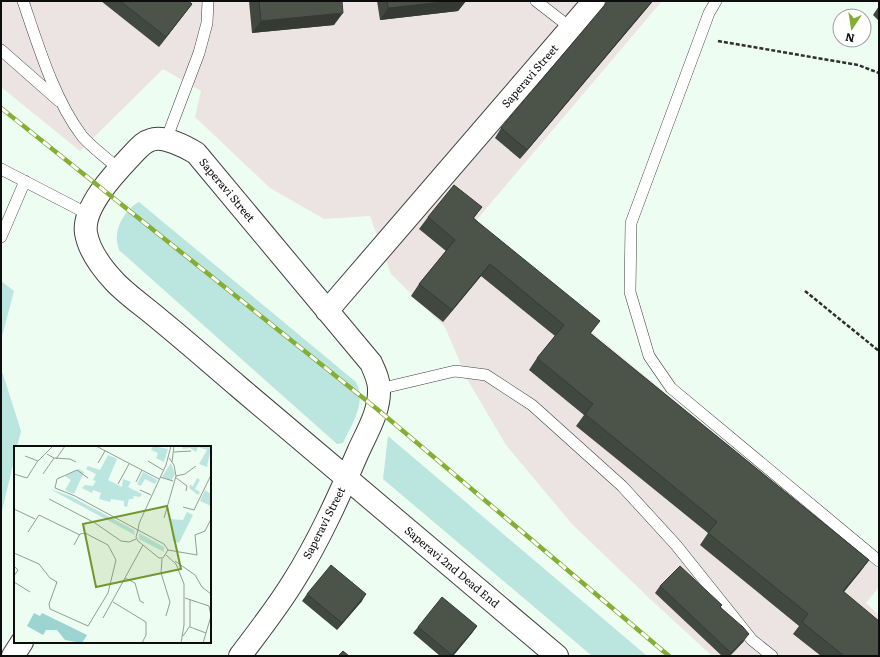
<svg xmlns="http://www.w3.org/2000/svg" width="880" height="657" viewBox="0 0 880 657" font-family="Literata,serif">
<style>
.industrial{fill:#ebe4e2}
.green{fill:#bbe5df}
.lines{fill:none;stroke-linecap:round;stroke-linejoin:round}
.service-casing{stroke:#404040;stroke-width:12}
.minor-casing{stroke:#404040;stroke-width:24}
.path{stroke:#2f2f2f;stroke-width:2.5;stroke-dasharray:4 2;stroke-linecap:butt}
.service{stroke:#fff;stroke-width:11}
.minor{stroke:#fff;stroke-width:22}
.rail-casing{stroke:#84af32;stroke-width:4.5}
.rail{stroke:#fff;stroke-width:3;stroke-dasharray:9;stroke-linecap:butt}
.wall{fill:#414840}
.shaded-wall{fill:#353b34}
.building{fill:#4c544a;stroke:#353b34}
.labels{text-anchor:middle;stroke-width:4;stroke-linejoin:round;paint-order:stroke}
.street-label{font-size:11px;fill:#0d0d0d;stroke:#fff}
.inset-road{fill:none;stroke:#949d96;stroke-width:1}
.view{fill:#72972c;fill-opacity:0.15;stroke:#72972c;stroke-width:2}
.inset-edge{fill:none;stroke:#0d0d0d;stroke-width:2}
</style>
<rect width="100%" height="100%" fill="#eefdf1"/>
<path class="industrial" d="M1,1H662L468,230L879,569V587L866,603L879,615V656H712L648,597L572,524L506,445L467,379L445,327L391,274L370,216L324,219L270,188L195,117L201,91L163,69L80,151L1,87Z"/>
<path class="green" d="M139,202L356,382C367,402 352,424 343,443L337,444L119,250C118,245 116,241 117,236C117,224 128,207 139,202Z
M1,281L14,291L1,340Z
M1,368L21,431L17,447H15V456L1,515Z
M388,436L647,656H592L383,479Z"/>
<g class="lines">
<g class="service-casing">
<path id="service" d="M23,1C38,45 54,99 82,136C90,146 109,160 119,169
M536,1L571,28
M716,1L709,13L631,223L630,292L649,356L671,388L879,561
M1,50L59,101
M166,140L199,53L207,23L208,1
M1,169L88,214
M1,237L25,181
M379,389L455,371L486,375L532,405L622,486L676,545L752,640L772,656"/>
</g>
<g class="minor-casing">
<path id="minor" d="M327,311L594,1
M13,656L22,642
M240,656C258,632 277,608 293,582C319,541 339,496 358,452C367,432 380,411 379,389C379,380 375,372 371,363L196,153C186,147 163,135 151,140C143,142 138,149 132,155C116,172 82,207 86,233C89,251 101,267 114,281C127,295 145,307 160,320C187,342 213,365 240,388C345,478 451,567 557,656"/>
</g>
<path class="path" d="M718,41L858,65L879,73
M805,291L879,351"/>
<use href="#service" class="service"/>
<use href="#minor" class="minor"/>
<g class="rail-casing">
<path id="rail" d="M1,108L377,409L669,656"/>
</g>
<use href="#rail" class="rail"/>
</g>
<path class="wall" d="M101,1H189L192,4L159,47Z
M249,1H342L334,25L252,33Z
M377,1H466L458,11L380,20Z
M653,1L520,159L495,138L501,128Z
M879,6V21L873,15Z
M482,207L474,218L591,334L869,560L860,572L844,592L879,656H821L793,634L799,626L700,545L708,533L576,426L584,415L529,370L537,358L555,336L481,276L443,322L411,296L419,284L446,251L419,229L428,217Z
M660,586L721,607L744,641L730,656H722L655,593Z
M307,594L362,601L337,630L302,601Z
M477,626L472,633L453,656H440L413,633L418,627Z"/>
<path class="shaded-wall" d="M451,1H466L458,11L380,20L388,8Z
M652,1H653L520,159L527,150Z
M192,4L185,13L159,47L166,37Z
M343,13L334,25L252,33L261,21Z
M490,264L481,276L443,322L452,310Z
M600,321L591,333L581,345L590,333Z
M869,560L860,572L834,603L843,591Z
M366,594L362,601L337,630L342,623Z
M477,626L472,633L453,656H452Z
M749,634L744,641L730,656Z"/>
<path class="building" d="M120,1H189L192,4L166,37Z
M259,1H342L343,13L261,21Z
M387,1H451L388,8Z
M608,1H652L527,150L501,128Z
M454,185L482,207L473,218L600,321L590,333L869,560L843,591L879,621V656H844L802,622L808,614L708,533L717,522L585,414L593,404L537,358L564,325L490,264L452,310L419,284L455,240L428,217Z
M331,565L366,594L342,623L307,594Z
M680,566L722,605L720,607L743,627L749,634L731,653L660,586Z
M442,597L477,626L452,655L418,627Z
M343,651L349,656H338Z"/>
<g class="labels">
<g class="street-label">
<text transform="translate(530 76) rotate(-49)" y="4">Saperavi Street</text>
<text transform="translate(227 190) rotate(50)" y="4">Saperavi Street</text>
<text transform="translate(324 523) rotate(-63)" y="4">Saperavi Street</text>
<text transform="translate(452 567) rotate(40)" y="4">Saperavi 2nd Dead End</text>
</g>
</g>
<g transform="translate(14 446)">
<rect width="197" height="197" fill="#eefdf1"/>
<path d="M139,0L154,3L150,16L142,12L144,7L137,4ZM168,0L197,1L193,21L185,18L193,4L184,1L182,6L176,2L169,3ZM94,9L103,13L94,34L108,41L109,33L117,36L114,41L128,48L126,51L120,50L119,53H115L113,61L110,60V55L97,53L96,56L85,53L87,47L79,44L78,47L68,42L71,39L79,40L82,35L79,34L82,28L72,23L74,20L86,24ZM157,17L161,28L157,35L148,31ZM65,23L70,26L60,48L51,44L57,34L51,30ZM129,26L143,34L141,38L131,33L127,40L123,38ZM183,32L186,34L181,43L186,46L184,49L175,42L176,39L179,40ZM36,43L56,50L120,84L121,89ZM191,44L197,48V60L186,55ZM173,66L179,69L165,97L159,95L156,73L169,74ZM125,87L150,101V106L125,93Z" fill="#bbe5df"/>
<path d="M20,167L26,170L28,167L73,189L68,197L51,194L43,184H32L29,189L13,180Z" fill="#9cd4d1"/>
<path class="inset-road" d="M82,0L145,33M160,6L177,5M33,8L40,12L56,13L62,16M11,10L24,15M42,13L51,0M134,15L149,24M158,16L160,0M84,17L91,5M63,24L43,33L41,42L61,50L124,84L150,98L154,104L149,112H145L124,95L122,91L124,84L125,78L127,73L152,19L157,0M63,24L74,32M0,28L13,32L23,16L39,0M29,28L40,12M162,30L171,28L182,20M146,31L159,35M161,31L173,40L172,45M122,36L128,24M104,38L115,18M126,44L137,49M35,53L81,77L107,95L115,96L122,93M169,61L180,64L197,29M0,63L21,73M150,72L162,30L160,19L155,12M14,86L25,69L66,89M154,104L183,109L181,89L191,85L197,73M0,107L25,118L36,132L43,136L35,158L36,163L74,180L94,147L102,114L94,99L71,87L66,88L60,99M152,109L162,118L170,138V179L167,197M148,113L147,127L156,156L152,170M161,115L181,129L188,141L197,148M0,120L4,124L0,130M111,132L121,137L126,155L130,157M0,136L16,146M171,152L195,160L197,170L189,197M99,156L132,176V189L128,197M89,172L129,99M176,181L192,187M169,190L176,180V153"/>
<path class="view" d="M153,60L167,123L82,141L69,78Z"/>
<rect width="197" height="197" class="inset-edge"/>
</g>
<rect width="880" height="657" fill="none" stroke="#0d0d0d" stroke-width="4"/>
<g transform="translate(852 28) rotate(192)"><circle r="19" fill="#ffffff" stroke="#9e9e9e"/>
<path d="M0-3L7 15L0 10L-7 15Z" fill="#84af32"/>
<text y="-6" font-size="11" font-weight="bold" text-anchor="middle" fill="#0d0d0d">N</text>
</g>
</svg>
